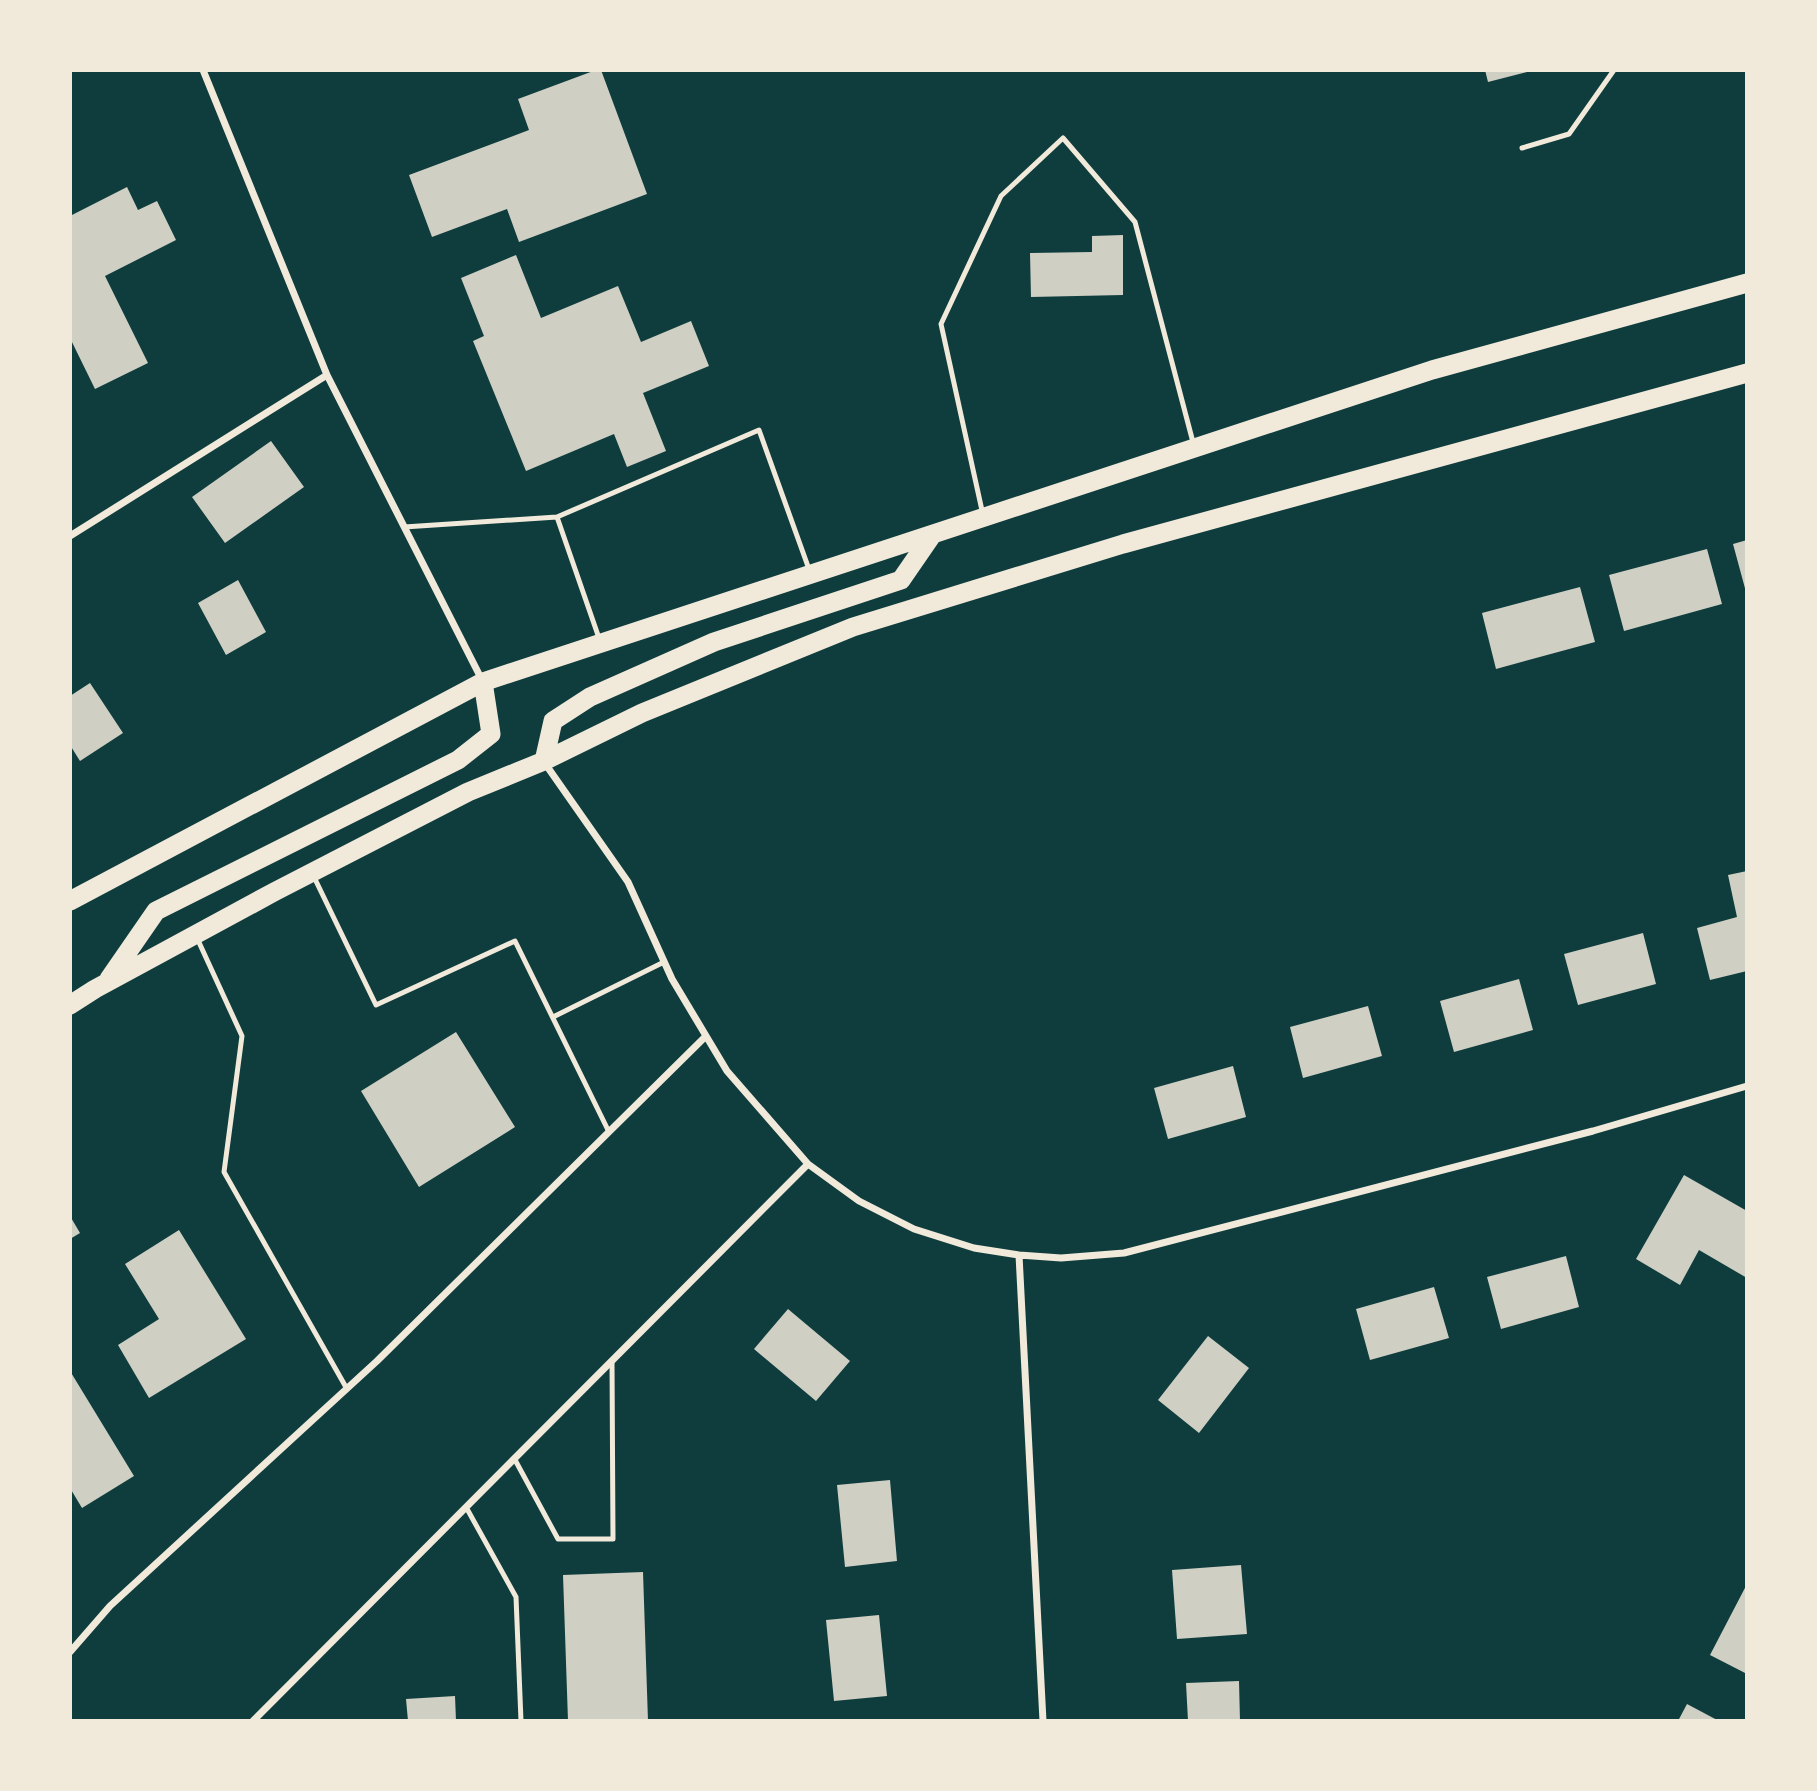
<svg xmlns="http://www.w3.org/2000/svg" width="1817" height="1791" viewBox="0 0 1817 1791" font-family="'Nunito Sans',sans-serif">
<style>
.building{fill:#cfcfc3}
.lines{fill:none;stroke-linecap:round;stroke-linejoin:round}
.service{stroke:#f1e9da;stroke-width:5}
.minor{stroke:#f1e9da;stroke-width:7}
.trunk{stroke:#f1e9da;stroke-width:19}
</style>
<rect width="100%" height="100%" fill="#0f3d3e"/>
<path class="building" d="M596,70H601L647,194L519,242L507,209L432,237L409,175L529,130L518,99Z
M1485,70H1531V71L1488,82Z
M127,187L138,210L157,201L176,240L105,276L148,363L95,389L70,338V216Z
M1123,235V295L1031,297L1030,253L1092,252V236Z
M516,255L541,318L618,286L641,342L691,321L709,366L643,393L666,451L627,467L614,434L526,471L473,341L484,336L461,278Z
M271,441L304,487L225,543L192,497Z
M1747,540V591L1746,592L1733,544Z
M1707,549L1722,604L1624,631L1609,575Z
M238,580L266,632L226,655L198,603Z
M1580,587L1595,642L1496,669L1482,613Z
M90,683L123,733L80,761L70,745V696Z
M1747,871V971L1710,980L1697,928L1737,917L1728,875Z
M1643,933L1656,984L1578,1005L1564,954Z
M1519,979L1533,1030L1454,1052L1440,1001Z
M1368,1006L1382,1056L1303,1078L1290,1027Z
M456,1032L515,1127L419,1187L361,1091Z
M1233,1066L1246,1117L1168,1139L1154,1088Z
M1684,1175L1747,1211V1278L1699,1250L1680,1285L1636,1259Z
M70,1216L80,1233L70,1239Z
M179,1230L246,1339L149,1398L118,1345L159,1319L125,1264Z
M1566,1256L1579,1307L1501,1329L1487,1277Z
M1434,1287L1449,1338L1370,1360L1356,1309Z
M788,1309L850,1361L816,1401L754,1349Z
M1208,1336L1249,1368L1199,1433L1158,1400Z
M70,1371L134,1476L82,1508L70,1488Z
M890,1480L897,1561L845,1567L837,1485Z
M1241,1565L1247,1634L1177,1639L1172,1570Z
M643,1572L648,1721H568L563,1575Z
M1747,1584V1674L1710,1655Z
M879,1615L887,1696L834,1701L826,1620Z
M1239,1681L1240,1721H1188L1186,1683Z
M455,1696L456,1721H408L406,1699Z
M1687,1704L1719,1721H1678Z"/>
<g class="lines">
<path class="service" d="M1522,148L1569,134L1614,70
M983,515L941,324L1001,196L1063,138L1135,222L1194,446
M404,527L557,517
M600,641L557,517L759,430L810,572
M314,877L376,1005L515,941L609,1132
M197,938L242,1036L224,1172L347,1389
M553,1017L664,962
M514,1458L558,1539H613L612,1361
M466,1507L516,1597L521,1721"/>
<path class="minor" d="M203,70L327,375L483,682
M70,536L327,375
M544,762L628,882L672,979L727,1071L808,1164L859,1201L914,1229L974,1248L1019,1255L1061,1258L1124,1253L1593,1131L1747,1086
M1019,1255L1043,1721
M70,1652L110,1606L377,1361L706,1036
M253,1721L808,1164"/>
<path class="trunk" d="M544,761L553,721L590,697L714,642L901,580L932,535
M70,901L483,682L1432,370L1747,283
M109,979L156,911L458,760L491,734L483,682
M70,1005L95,989L274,892L468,792L544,761L642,713L853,627L1123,544L1747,373"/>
</g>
<rect width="1817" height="1791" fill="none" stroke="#f1e9da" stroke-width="144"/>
</svg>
